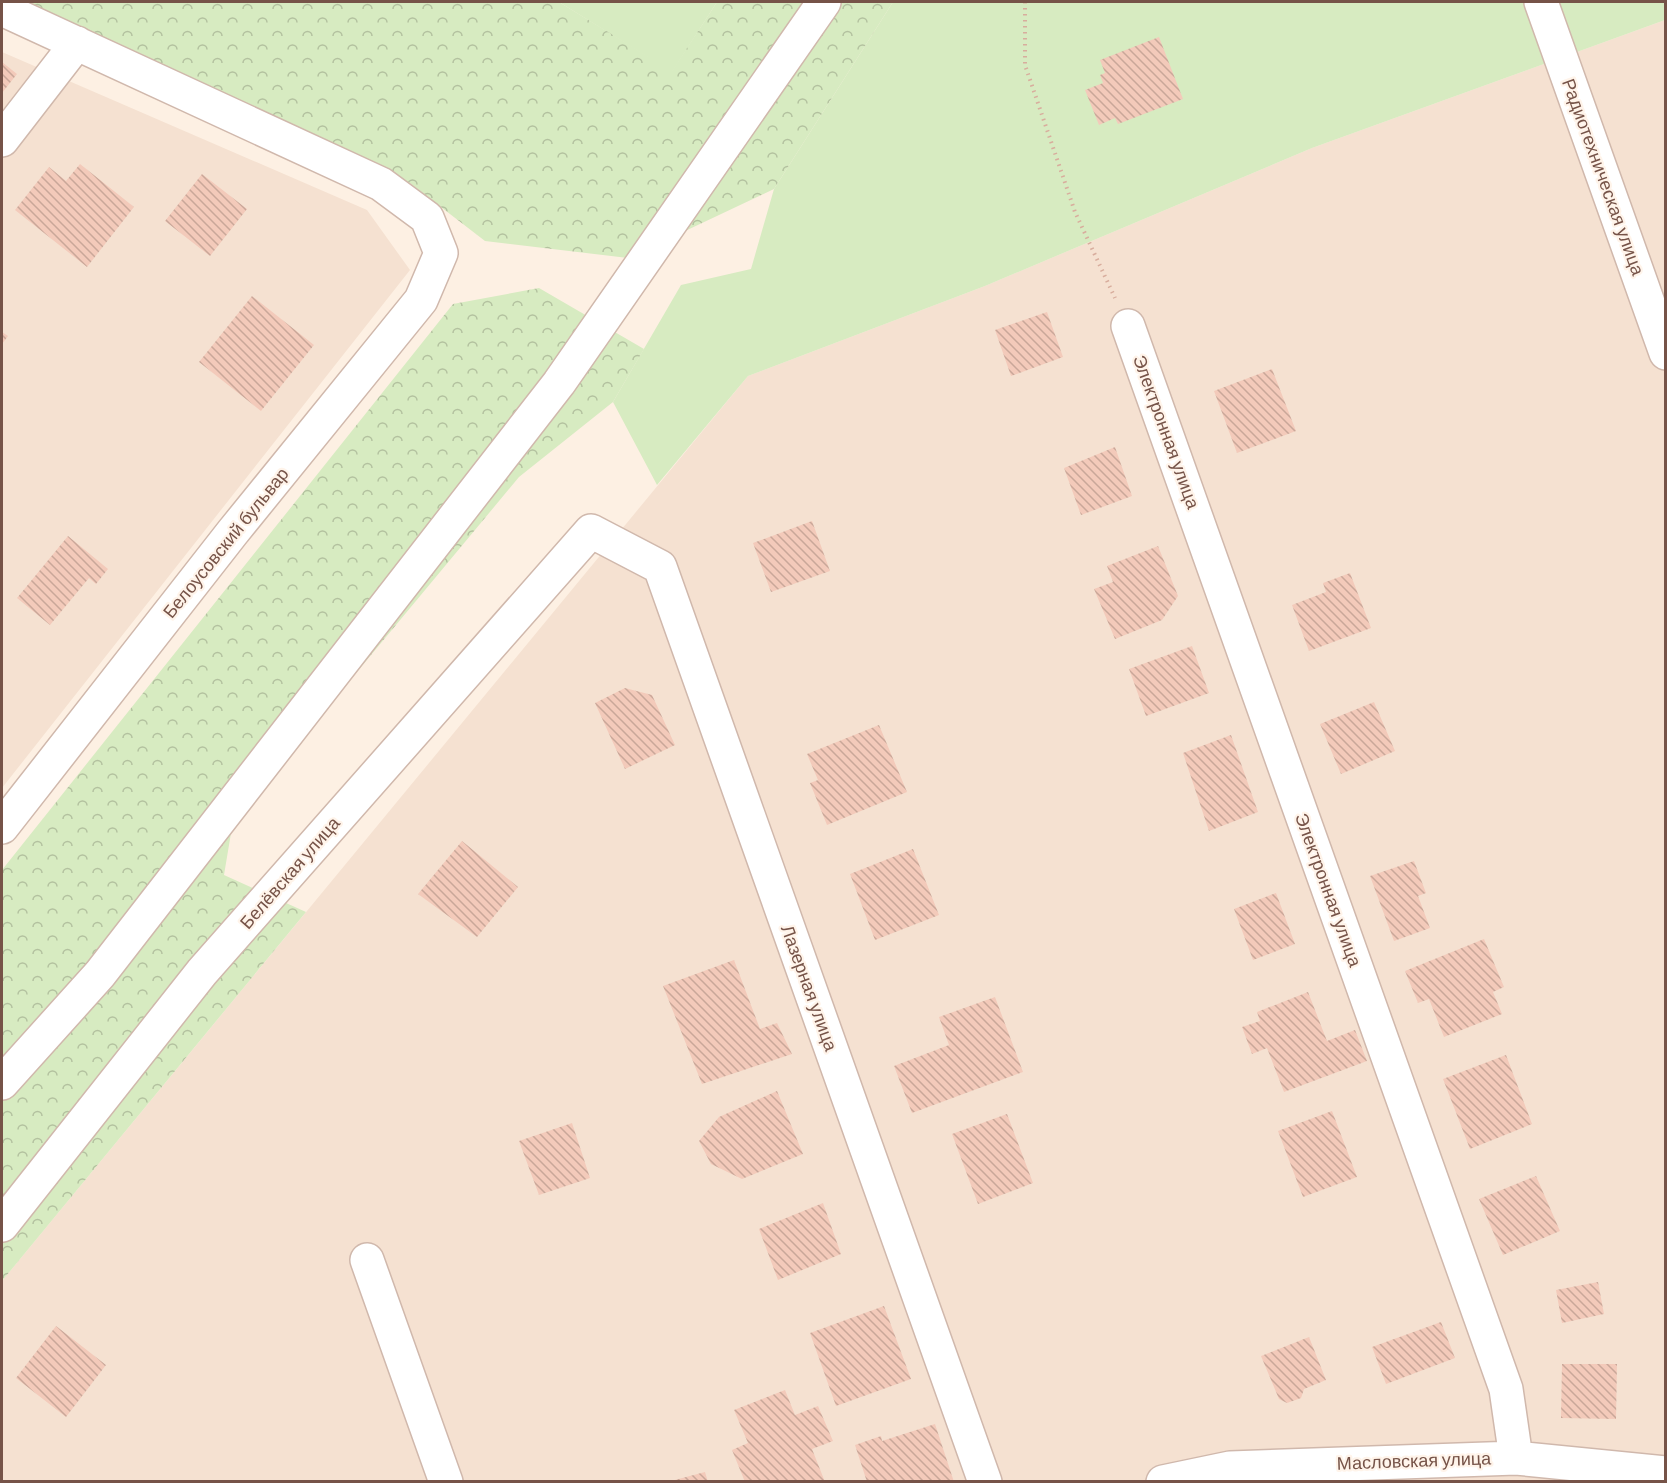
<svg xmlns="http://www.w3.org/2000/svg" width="1667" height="1483" viewBox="0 0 1667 1483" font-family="Barlow,sans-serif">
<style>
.residential{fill:#f5e1d1}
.green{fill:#d7ebc1}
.forest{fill:url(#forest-crowns)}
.building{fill:url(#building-back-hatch)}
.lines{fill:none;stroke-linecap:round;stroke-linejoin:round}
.minor-casing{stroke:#d0b8ac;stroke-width:36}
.path{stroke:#d8ad9d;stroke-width:4;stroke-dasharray:1.5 4.5;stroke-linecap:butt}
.minor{stroke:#fff;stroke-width:33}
.labels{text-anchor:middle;stroke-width:4.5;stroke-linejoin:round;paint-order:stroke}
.street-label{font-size:18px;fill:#765348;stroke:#fff4ea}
</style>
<defs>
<pattern id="forest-crowns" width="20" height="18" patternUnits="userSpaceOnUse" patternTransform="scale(1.5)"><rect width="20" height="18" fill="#d7ebc1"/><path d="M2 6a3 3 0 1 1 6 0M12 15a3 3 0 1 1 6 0" fill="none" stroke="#b3c19f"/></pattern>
<pattern id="building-back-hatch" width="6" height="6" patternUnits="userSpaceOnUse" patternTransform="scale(1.5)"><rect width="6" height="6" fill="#f3caba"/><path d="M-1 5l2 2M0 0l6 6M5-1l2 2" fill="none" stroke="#c9a799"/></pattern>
</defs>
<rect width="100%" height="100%" fill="#fdf0e3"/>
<path class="residential" d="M1665,20V1481L2,1482V1281L748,376L985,286L1312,148Z
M2,52L367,210L410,270L2,788Z"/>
<path class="green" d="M559,2H717L672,72Z
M893,2H1665V20L1312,148L985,286L748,376L657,485L613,402L681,285L751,269L774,189Z"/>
<path class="forest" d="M13,2H559L672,71L717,2H893L774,189L628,258L485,241L411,184L172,69Z
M539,288L644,349L613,402L519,477L233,821L224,875L306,912L2,1281V870L453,304Z"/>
<path class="building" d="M1159,37L1183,99L1118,124L1115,118L1099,125L1085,90L1103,83L1100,75L1105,73L1100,60Z
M2,62L17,74L2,93Z
M80,164L134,207L87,267L15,210L49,167L66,181Z
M202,174L247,209L210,256L165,221Z
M252,296L314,345L261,411L199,362Z
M1047,312L1063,357L1011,376L995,330Z
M2,332L8,336L2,344Z
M1272,369L1296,431L1237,453L1214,391Z
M1115,447L1132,496L1081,515L1064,468Z
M812,521L830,571L771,592L753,543Z
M68,536L108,569L96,584L89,578L50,625L17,598Z
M1158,546L1178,596L1162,620L1115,639L1094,589L1113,582L1107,566Z
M1350,573L1371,628L1309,651L1292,605L1326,592L1323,583Z
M1192,646L1209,693L1146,716L1129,669Z
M625,688L652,695L675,745L625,769L595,703Z
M1374,702L1395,751L1341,774L1320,724Z
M879,725L907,792L827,825L810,783L818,780L807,754Z
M1231,735L1258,812L1209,831L1183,753Z
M462,841L518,887L477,937L418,894Z
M913,849L939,915L875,940L850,874Z
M1414,861L1426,893L1418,896L1430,928L1394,941L1370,876Z
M1276,893L1295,944L1253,960L1234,909Z
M1484,939L1504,987L1493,992L1502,1014L1444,1037L1429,999L1418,1003L1405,971Z
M734,960L760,1029L777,1023L792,1054L702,1084L663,986Z
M1308,992L1327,1041L1355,1030L1367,1061L1284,1092L1267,1048L1252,1054L1242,1027L1260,1021L1257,1012Z
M995,997L1023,1072L912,1113L894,1066L949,1045L939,1017Z
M1506,1055L1532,1124L1470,1149L1443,1079Z
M777,1091L803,1154L742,1179L711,1164L699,1141L719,1117Z
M1332,1111L1357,1177L1303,1197L1278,1131Z
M1007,1114L1033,1183L978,1204L952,1134Z
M572,1123L590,1178L539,1195L519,1141Z
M1536,1176L1560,1231L1503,1255L1479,1199Z
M823,1203L841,1254L778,1280L759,1229Z
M1598,1282L1604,1314L1562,1323L1556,1290Z
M884,1306L911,1379L836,1406L810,1333Z
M1441,1322L1455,1358L1386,1384L1372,1347Z
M56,1326L106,1365L66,1417L16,1378Z
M1309,1337L1326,1380L1304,1389L1301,1398L1287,1403L1279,1399L1261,1356Z
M1562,1364H1617L1616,1419L1561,1418Z
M785,1390L795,1415L818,1406L833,1441L812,1449L825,1482H745L732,1450L748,1443L734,1410Z
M935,1424L954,1482H867L855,1445L881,1436L882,1441Z
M705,1472L708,1482H671V1481Z"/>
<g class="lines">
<g class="minor-casing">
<path id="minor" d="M1541,2L1666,353
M2,9L381,184L427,218L441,253L421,300L232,533L2,827
M2,140L77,43
M1128,326L1506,1389L1516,1458
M2,1083L100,974L559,383L824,2
M2,1225L202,972L591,531L660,567L985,1482
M367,1260L446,1482
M1163,1482L1230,1468L1516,1458L1666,1473"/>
</g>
<path class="path" d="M1025,2V65L1075,212L1115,298"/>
<use href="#minor" class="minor"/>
</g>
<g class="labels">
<g class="street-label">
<text transform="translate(1603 177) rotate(70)" y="6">Радиотехническая улица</text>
<text transform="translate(1166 432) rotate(70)" y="6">Электронная улица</text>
<text transform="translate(226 543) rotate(-51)" y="6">Белоусовский бульвар</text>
<text transform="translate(290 873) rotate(-49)" y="6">Белёвская улица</text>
<text transform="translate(1328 890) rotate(70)" y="6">Электронная улица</text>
<text transform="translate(809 988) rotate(70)" y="6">Лазерная улица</text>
<text transform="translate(1414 1461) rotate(-2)" y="6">Масловская улица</text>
</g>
</g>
<rect width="1667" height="1483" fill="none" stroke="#765348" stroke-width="6"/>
</svg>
